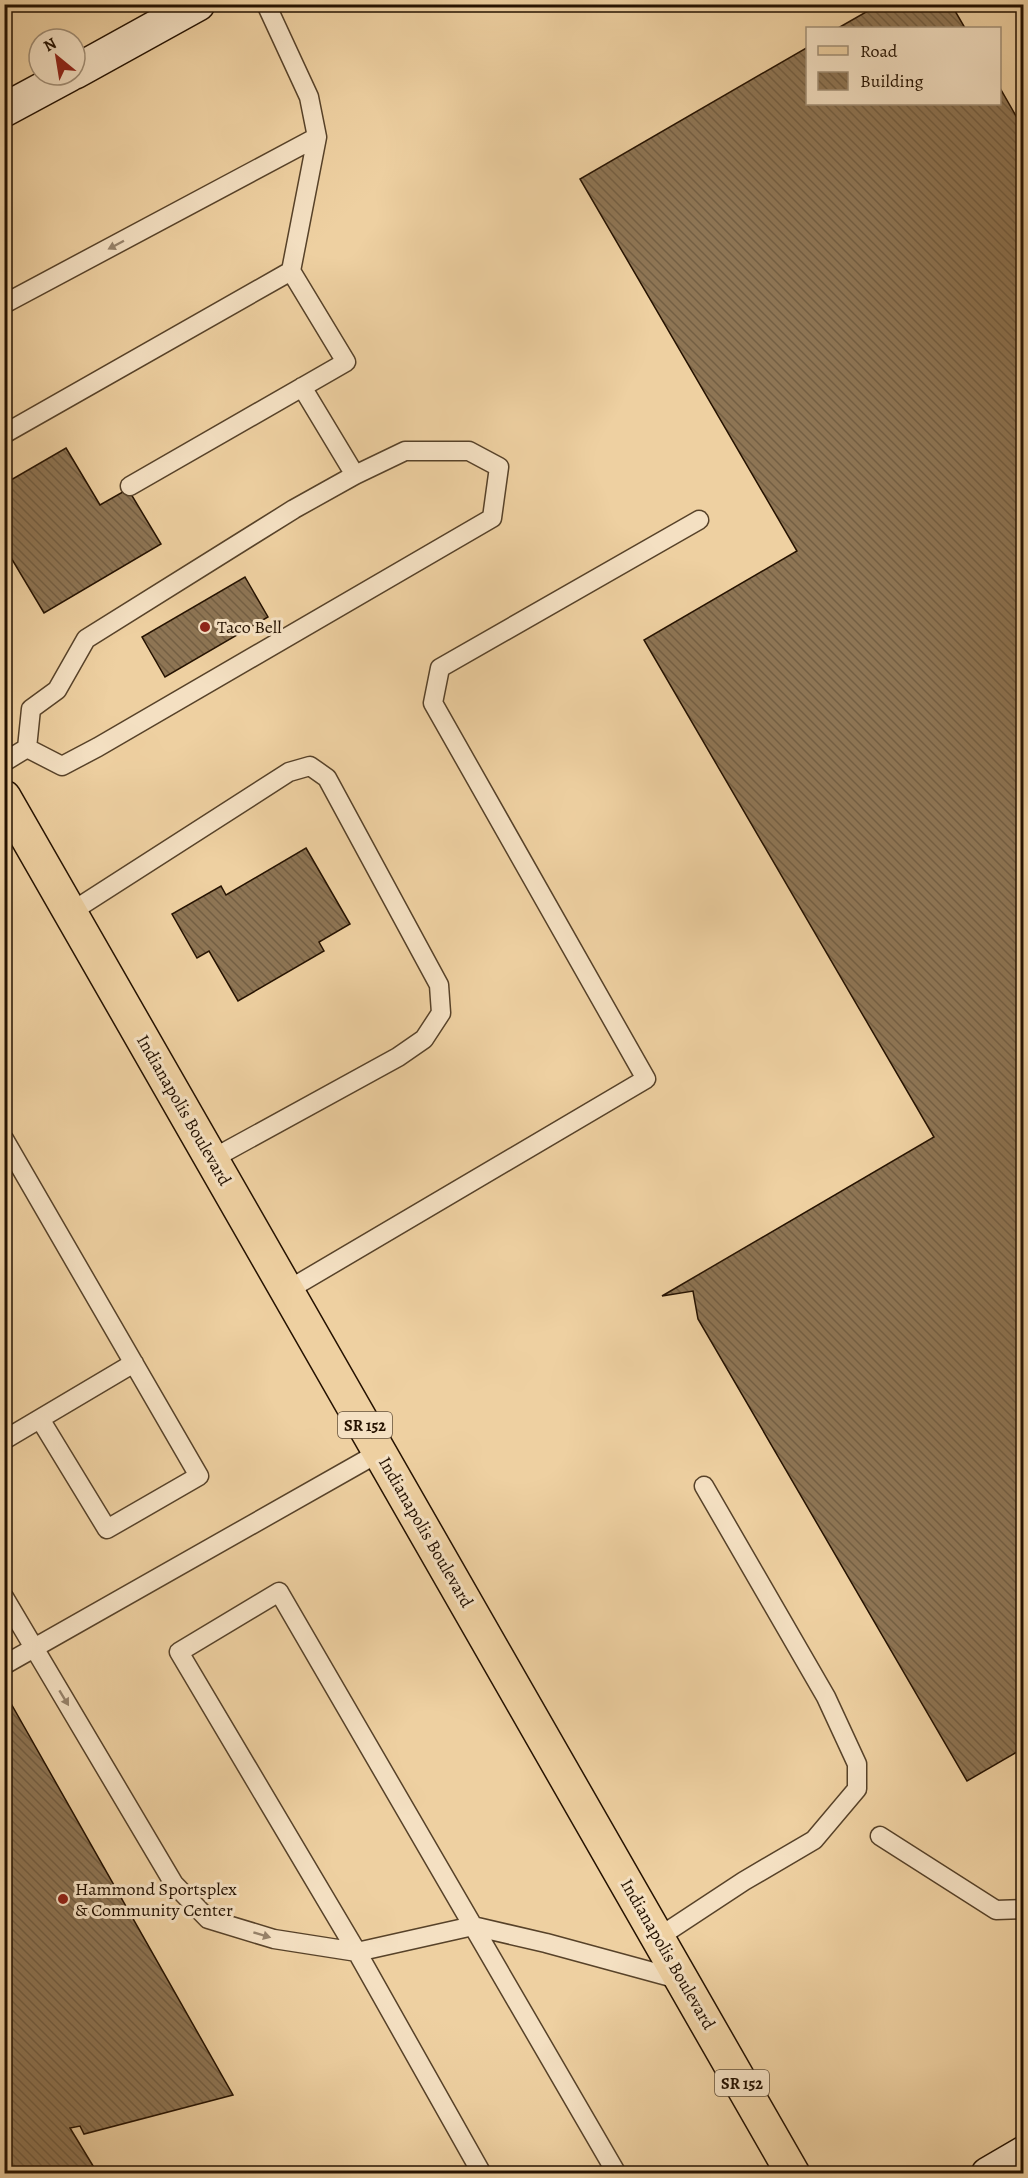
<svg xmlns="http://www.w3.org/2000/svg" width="1028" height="2178" viewBox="0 0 1028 2178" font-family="Alegreya,serif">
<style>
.building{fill:url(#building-back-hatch);stroke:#251201;stroke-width:1.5}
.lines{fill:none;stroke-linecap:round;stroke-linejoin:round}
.lane-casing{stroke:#574229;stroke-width:21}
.secondary-casing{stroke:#251201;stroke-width:36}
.primary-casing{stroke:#251201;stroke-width:36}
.lane{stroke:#f4e0c2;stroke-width:18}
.secondary{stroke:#f4e0c2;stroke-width:33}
.primary{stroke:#eed0a1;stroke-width:33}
.oneway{fill:#97836b}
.poi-dot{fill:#8f2418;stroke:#f4e0c2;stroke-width:2}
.labels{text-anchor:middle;stroke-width:6;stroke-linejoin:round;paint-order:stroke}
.shield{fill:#f4e0c2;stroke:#63503b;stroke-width:1.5}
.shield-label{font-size:16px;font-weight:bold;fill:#251201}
.poi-label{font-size:18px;fill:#251201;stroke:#f4e0c2;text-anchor:start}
.street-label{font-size:18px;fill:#251201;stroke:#f4e0c2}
</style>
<defs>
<pattern id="building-back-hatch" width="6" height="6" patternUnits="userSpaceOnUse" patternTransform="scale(1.5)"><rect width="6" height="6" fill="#8e7554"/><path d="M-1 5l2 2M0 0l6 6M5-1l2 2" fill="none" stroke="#745f43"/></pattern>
</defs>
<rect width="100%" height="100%" fill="#eed0a1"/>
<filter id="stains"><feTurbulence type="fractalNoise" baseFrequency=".00333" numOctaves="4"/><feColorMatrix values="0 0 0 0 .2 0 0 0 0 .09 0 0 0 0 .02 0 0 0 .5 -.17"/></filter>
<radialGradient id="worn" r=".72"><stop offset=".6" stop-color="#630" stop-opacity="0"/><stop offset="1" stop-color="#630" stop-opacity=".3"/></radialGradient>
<path class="building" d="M880,4H951L965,28H838Z
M808,47V104H1000V88L1020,123L1024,121V1748L967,1781L698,1319L693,1291L662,1296L934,1137L644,640L797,551L580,179Z
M66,448L100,505L128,489L161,544L44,613L4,546V484Z
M245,577L268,617L165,677L142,637Z
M306,848L350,924L319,942L324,951L238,1001L209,951L197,958L172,914L221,886L226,895Z
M9,1700L233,2095L84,2134L80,2126L70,2128L98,2174H4V1703Z"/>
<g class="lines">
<g class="lane-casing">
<path id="lane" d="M4,304L317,137
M302,387L355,475
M4,434L291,271L317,137L309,97L266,4
M405,451H469L499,467L492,518L98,747L62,766L27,748L31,709L57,690L86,639L294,509L355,475Z
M130,486L346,362L291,271
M4,762L27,748
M71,912L289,772L310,766L327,778L439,985L441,1013L424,1039L398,1057L212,1159
M4,1139L199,1476L107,1529L40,1419
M288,1290L646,1079L433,703L440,668L699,520
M4,1440L134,1363
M4,1597L174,1884L208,1919L274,1939L357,1952L473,1926L546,1943L682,1980
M4,1665L380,1452
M880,1836L996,1910L1024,1909
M659,1937L744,1881L814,1840L857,1789V1764L826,1697L704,1486
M482,2174L357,1952L179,1652L279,1592L617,2174"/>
</g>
<g class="secondary-casing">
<path id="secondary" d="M75,72L198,4
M4,110L69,75
M988,2174L1024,2153"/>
</g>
<g class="primary-casing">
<path id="primary" d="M4,797L793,2174"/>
</g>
<use href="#lane" class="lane"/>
<use href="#secondary" class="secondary"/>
<use href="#primary" class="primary"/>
</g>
<defs><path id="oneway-solid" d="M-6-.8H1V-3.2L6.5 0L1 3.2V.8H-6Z" transform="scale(1.5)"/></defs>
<g class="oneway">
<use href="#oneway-solid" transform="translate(116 245) rotate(152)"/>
<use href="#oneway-solid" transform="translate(64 1698) rotate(59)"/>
<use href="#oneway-solid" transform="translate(262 1935) rotate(17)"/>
</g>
<g class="poi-dot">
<circle cx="205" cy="627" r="6"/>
<circle cx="63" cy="1899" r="6"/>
</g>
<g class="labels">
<g class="shield">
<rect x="338" y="1412" width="54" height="26" rx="4.5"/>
<rect x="715" y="2070" width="54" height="26" rx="4.5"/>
</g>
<g class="shield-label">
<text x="365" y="1431">SR 152</text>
<text x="742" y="2089">SR 152</text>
</g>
<g class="poi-label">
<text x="217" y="633">Taco Bell</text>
<text x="75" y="1895">Hammond Sportsplex<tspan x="75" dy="21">&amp; Community Center</tspan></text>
</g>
<g class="street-label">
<text transform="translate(184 1110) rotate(60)" y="6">Indianapolis Boulevard</text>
<text transform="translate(426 1532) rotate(60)" y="6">Indianapolis Boulevard</text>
<text transform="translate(668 1954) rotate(60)" y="6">Indianapolis Boulevard</text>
</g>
</g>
<rect width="1028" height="2178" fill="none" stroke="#eed0a1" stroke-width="24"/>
<rect x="6" y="6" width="1016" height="2166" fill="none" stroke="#251201" stroke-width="3"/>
<rect x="12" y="12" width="1004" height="2154" fill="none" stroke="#251201" stroke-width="1.5"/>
<rect x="806" y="27" width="195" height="78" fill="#f4e0c2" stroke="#a18e75" stroke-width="1.5"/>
<rect x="818" y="46" width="30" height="9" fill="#eed0a1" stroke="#a18e75" stroke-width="1.5"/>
<text x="860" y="57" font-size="18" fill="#251201">Road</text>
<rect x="818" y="72" width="30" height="18" fill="url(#building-back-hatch)" stroke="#a18e75" stroke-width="1.5"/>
<text x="860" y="87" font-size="18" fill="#251201">Building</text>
<g transform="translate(57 57) rotate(330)"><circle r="28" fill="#f4e0c2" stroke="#a18e75" stroke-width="1.5"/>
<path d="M0-4.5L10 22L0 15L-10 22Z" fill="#8f2418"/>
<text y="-9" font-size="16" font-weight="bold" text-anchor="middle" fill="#251201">N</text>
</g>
<rect width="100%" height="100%" filter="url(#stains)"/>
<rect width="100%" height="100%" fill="url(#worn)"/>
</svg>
